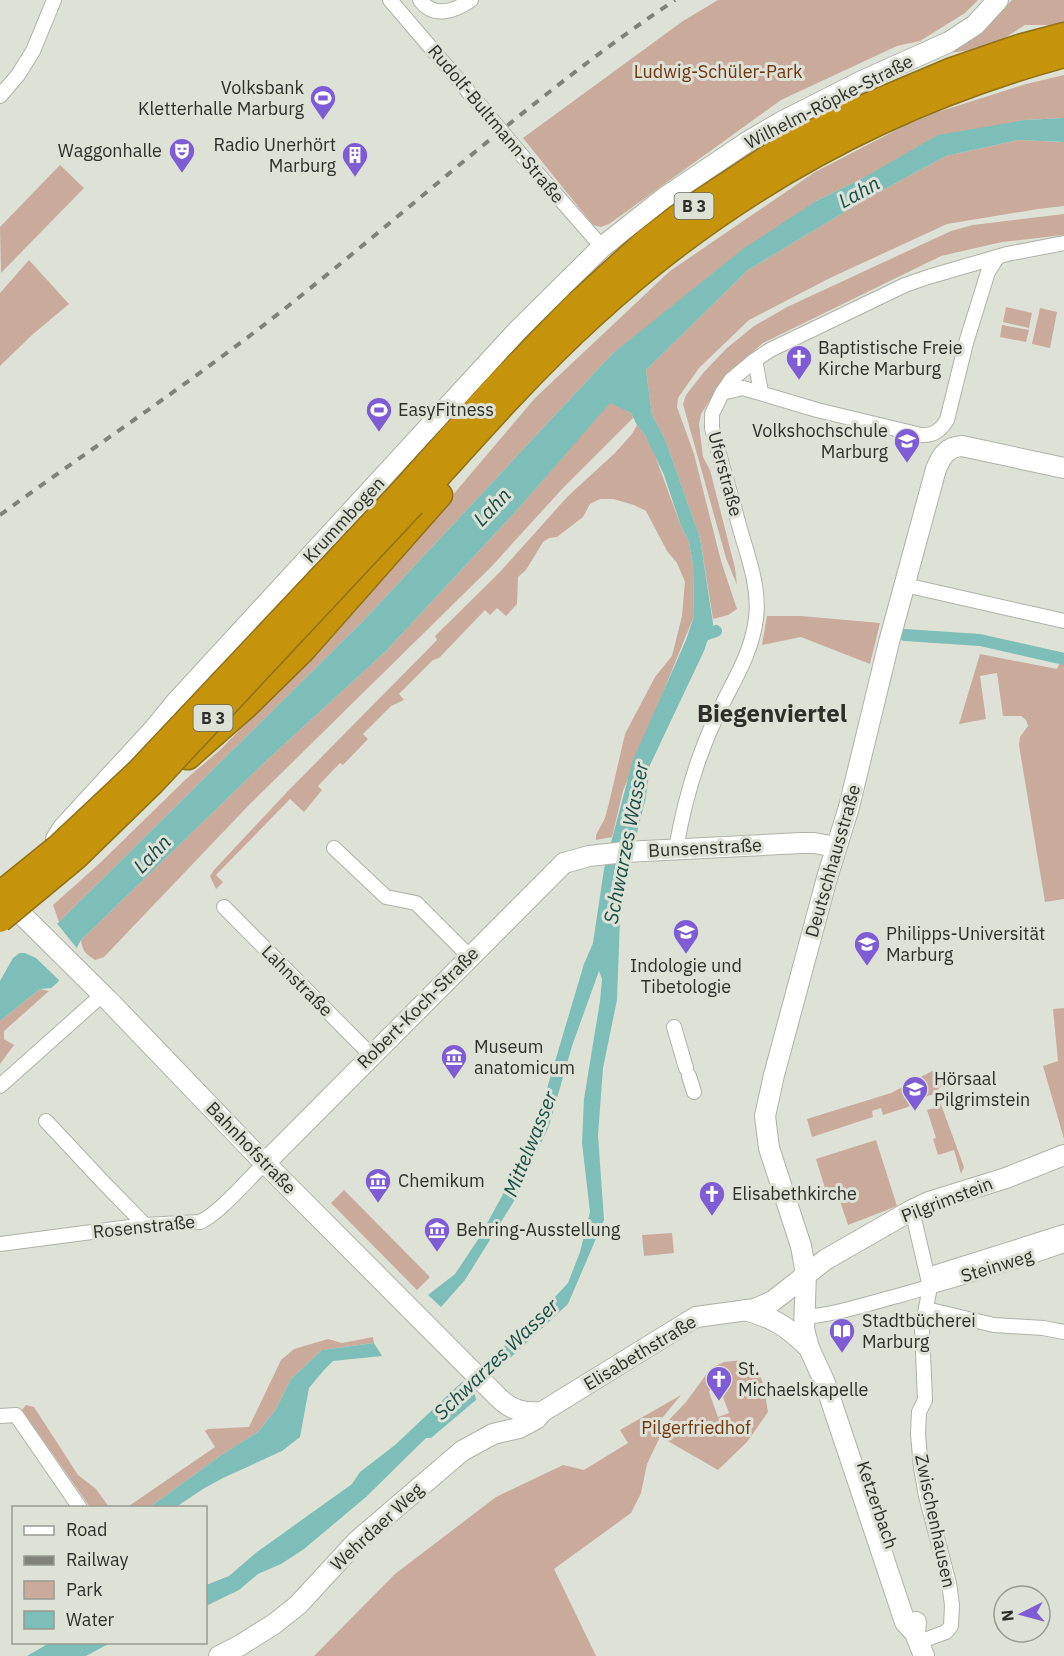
<svg xmlns="http://www.w3.org/2000/svg" width="1064" height="1656" viewBox="0 0 1064 1656" font-family="'IBM Plex Sans',sans-serif">
<style>
.green{fill:#caab9b;fill-rule:evenodd}
.water{fill:#7ebeb8}
.pier{fill:#dee1d6}
.lines{fill:none;stroke-linecap:round;stroke-linejoin:round}
.canal{stroke:#7ebeb8;stroke-width:12}
.street-casing{stroke:#afb2a7;stroke-width:16}
.secondary-casing{stroke:#afb2a7;stroke-width:22}
.highway-casing{stroke:#917115;stroke-width:27}
.street{stroke:#fff;stroke-width:14}
.secondary{stroke:#fff;stroke-width:20}
.highway{stroke:#c6940a;stroke-width:24}
.rail{stroke:#80827a;stroke-width:4;stroke-dasharray:8 8;stroke-linecap:butt}
.street-bridge-casing{stroke:#afb2a7;stroke-width:16;stroke-linecap:butt}
.highway-bridge-casing{stroke:#917115;stroke-width:27;stroke-linecap:butt}
.street-bridge{stroke:#fff;stroke-width:14}
.highway-bridge{stroke:#c6940a;stroke-width:24}
.labels{text-anchor:middle;stroke-width:6;stroke-linejoin:round;paint-order:stroke}
.shield{fill:#dee1d6;stroke:#63645e;stroke-width:1.5}
.shield-label{font-size:16px;font-weight:bold;fill:#2e2f2a}
.park-label{font-size:18px;fill:#6f350e;stroke:#dee1d6}
.poi-label{font-size:18px;fill:#2e2f2a;stroke:#dee1d6;text-anchor:start}
.street-label{font-size:18px;fill:#2e2f2a;stroke:#dee1d6}
.water-label{font-size:20px;font-style:italic;fill:#154d49;stroke:#dee1d6}
.district-label{font-size:24px;font-weight:bold;fill:#2e2f2a;stroke:#dee1d6}
</style>
<rect width="100%" height="100%" fill="#dee1d6"/>
<path class="green" d="M718,0H978L965,13L920,41L897,46L781,100L609,224L601,227L593,225L523,138L683,21Z
M1012,0H1064V25H1025L997,43L971,50L941,54L972,40Z
M1064,75V118L1025,120L863,178L816,201L612,354L365,619L59,922L53,905L100,863L186,779L220,750L336,633L535,398L670,271L815,172L904,126L938,112L1026,84Z
M1018,140L1064,142V206L1038,209L947,224L830,278L749,320L699,368L678,398L677,407L694,454L721,561L737,609L728,615L713,619L700,538L665,439L652,415L646,370L748,270L868,198L946,156Z
M60,165L84,188L1,273L0,227Z
M1064,214V235L1002,242L941,256L763,343L725,376L701,414L699,425L703,457L710,470L735,568L737,585L726,558L683,404L686,395L704,372L727,348L754,326L787,307L951,231L973,225Z
M29,260L69,304L32,335L0,366V293Z
M1006,307L1032,313L1029,328L1003,322Z
M1040,308L1057,312L1050,348L1032,344Z
M1002,325L1029,330L1026,342L1000,337Z
M610,402L631,413L633,418L563,488L491,567L248,806L104,957L95,960C86,954 82,951 81,940L267,760L385,652L518,509Z
M637,425L645,435L654,453L681,526L689,542L693,565L694,616L623,791L612,837L596,840V835L605,818L610,799L625,734L655,677L672,656L682,616L685,582L677,563L667,551L646,511L634,505L613,499H600L590,504L583,517L557,537L549,538L543,542L526,570L518,577L517,604L506,616L497,608L490,615L485,610L439,658L433,660L399,694L404,700L391,706L363,734L368,739L343,765L340,763L318,786L322,790L304,812L290,799L216,875L223,882L216,889L210,876L214,870L287,792L437,640L435,636L499,573L568,496L615,453L632,434Z
M767,616H801L880,623L870,664L801,637L762,645Z
M1064,653V899L1045,902L1019,745L1020,737L1028,726L1026,720L1021,716H1003L997,673L980,676L986,719L959,724L980,654L1057,669Z
M40,989L49,991L4,1031V1039L14,1045L0,1064V1021Z
M1064,1008V1139L1043,1066L1058,1061L1053,1009Z
M932,1071L947,1081L936,1091L964,1167L961,1174L954,1150L938,1155L933,1139L936,1138L927,1110L938,1107L934,1094L918,1099L919,1104L916,1103L910,1105L908,1107L883,1115L881,1108L872,1111L873,1117L812,1137L807,1119L891,1093Z
M876,1140L897,1206L848,1225L838,1195L828,1198L816,1159Z
M344,1190L430,1277L417,1290L331,1203Z
M672,1233L674,1253L644,1256L642,1235Z
M373,1337L374,1343L322,1350L291,1379L276,1409L259,1431L220,1456L150,1507L126,1508L215,1447L205,1431L208,1429L249,1427L281,1360L294,1349L328,1339L342,1343Z
M743,1360C765,1369 764,1391 768,1412L747,1442L718,1470L666,1440L664,1428L667,1422L686,1402L711,1368L724,1362ZM715,1387L720,1389L729,1413L718,1417L709,1392L711,1388Z
M681,1395L659,1422V1439L647,1464L641,1493L631,1513L554,1569L596,1656H314L395,1574L496,1497L563,1465L584,1470L628,1443L620,1430Z
M26,1405L34,1407L78,1475L96,1489L109,1507H90L22,1410Z"/>
<path class="water" d="M1064,118V142L1018,140L946,156L868,198L748,270L646,370L652,415L665,439L700,538L713,624L704,651L650,765L646,797L629,865L620,918L617,1000L603,1068L601,1095L598,1135L604,1220L568,1304L492,1375L476,1400L431,1438H426L366,1497L304,1549L281,1564L258,1574L239,1590L206,1606V1585L229,1576L257,1552L352,1484L360,1472L395,1445L464,1380L527,1327L568,1283L580,1252L590,1212L582,1143L584,1099L600,1001L602,979L599,971L572,1046L549,1126L514,1201L465,1280L441,1307L428,1295L455,1274L479,1238L502,1196L537,1122L584,964L593,943L604,869L633,760L686,640L694,616L693,565L689,542L681,526L664,475L645,435L637,425L631,413L610,403L518,509L385,652L267,760L81,940L58,982L51,988L40,989L0,1021V981L13,958L59,922L365,619L612,354L743,249L816,201L863,178L938,135L1025,120Z
M374,1343L382,1356L333,1361L324,1370L309,1388L300,1437L282,1451L223,1478L203,1489L176,1507H150L220,1456L259,1431L276,1409L291,1379L322,1350Z
M51,1642H110V1643L86,1656H27Z"/>
<path class="pier" d="M55,921L79,951L61,982L36,958L25,953H14Z
M486,1359L499,1372L476,1400L475,1395L460,1379Z"/>
<g class="lines">
<path class="canal" d="M704,635L716,631
M905,635L980,640L1064,659"/>
<g class="street-casing">
<path id="street" d="M390,0L478,103
M420,0C434,19 455,11 471,0
M0,96L18,75L33,51L54,0
M518,151L602,247
M755,360L761,392
M722,393L743,388L817,410L921,435C933,436 940,431 947,420L966,343L988,272L997,258
M905,585L1064,621
M334,848L386,897L416,903L469,956
M676,849C684,802 697,757 717,715C732,683 752,654 756,618C760,588 748,557 740,529C731,495 721,462 712,428V414L722,393L731,380L755,360L770,350L905,285L928,277L1007,254L1064,243
M224,907L371,1055
M674,1027L686,1068
M689,1076L694,1092
M0,1086L102,995
M46,1121L104,1183L145,1225
M912,1210L930,1287L922,1329L925,1400L919,1412L918,1434L921,1468L926,1496L949,1583L952,1605L951,1626L946,1632L919,1642
M0,1244L145,1225L200,1222C219,1214 249,1178 265,1163
M928,1275L1064,1232
M926,1309L994,1325L1043,1328L1064,1332
M803,1317C835,1315 866,1304 897,1296C953,1280 1009,1265 1064,1245
M0,1416L16,1415L80,1508"/>
</g>
<g class="secondary-casing">
<path id="secondary" d="M56,839L63,828L153,730L176,702L518,330L602,247L664,198L747,142L781,122L862,81L949,42L975,25L998,0
M8,901L110,1002L250,1148L499,1398C512,1411 525,1413 542,1412
M265,1163L564,863L589,856L625,852L801,843H814L836,847
M745,1310C774,1318 788,1327 809,1348
M916,1622L915,1633L924,1656
M915,1633L905,1622L825,1383L809,1348L804,1329L806,1274L801,1246L769,1148L765,1116L774,1075L827,878L849,807L889,642L936,469C942,455 947,447 962,446L1064,468
M219,1656L239,1646L274,1624L298,1605L357,1541L462,1451L493,1434L519,1428L536,1419L542,1412L696,1317L755,1309L773,1301L825,1260L912,1210L929,1202L1006,1178L1064,1155"/>
</g>
<g class="highway-casing">
<path id="highway" d="M401,493L493,390L577,304L645,242L679,216L784,147L855,111L952,70L1019,47L1064,35
M413,504C471,440 528,374 592,316C729,190 884,104 1064,55
M188,757L246,706L303,650L440,495"/>
</g>
<use href="#street" class="street"/>
<use href="#secondary" class="secondary"/>
<use href="#highway" class="highway"/>
<path class="rail" d="M0,515C103,440 210,370 308,290C430,192 545,87 675,0"/>
<g class="street-bridge-casing">
<path id="street-bridge" d="M478,103L518,151"/>
</g>
<g class="highway-bridge-casing">
<path id="highway-bridge" d="M0,894L58,847L139,771L401,493
M0,920L76,857L153,782L413,504"/>
</g>
<use href="#street-bridge" class="street-bridge"/>
<use href="#highway-bridge" class="highway-bridge"/>
</g>
<defs>
<g id="stadium-pin" transform="scale(1.35)"><path d="M0 17L-7.5 6A9.5 9.5 0 1 1 7.5 6Z" fill="#7d5cd6" stroke="#dee1d6"/><path d="M0-5a6.5 5 0 1 0 0 10a6.5 5 0 1 0 0-10ZM-3.5-1.8h7v3.6h-7Z" fill="#fff"/></g>
<g id="theatre-pin" transform="scale(1.35)"><path d="M0 17L-7.5 6A9.5 9.5 0 1 1 7.5 6Z" fill="#7d5cd6" stroke="#dee1d6"/><path d="M-5-5.5Q0-4 5-5.5V0Q5 5 0 6Q-5 5-5 0ZM-3.3-2.5H-1v1.5H-3.3ZM1-2.5H3.3v1.5H1ZM-2.8 1Q0 5.5 2.8 1Z" fill="#fff"/></g>
<g id="building-pin" transform="scale(1.35)"><path d="M0 17L-7.5 6A9.5 9.5 0 1 1 7.5 6Z" fill="#7d5cd6" stroke="#dee1d6"/><path d="M-4-6H4V6H1V3H-1V6H-4ZM-2.5-4.3h1.7v1.8h-1.7ZM.8-4.3h1.7v1.8H.8ZM-2.5-1h1.7V.8h-1.7ZM.8-1h1.7V.8H.8Z" fill="#fff"/></g>
<g id="church-pin" transform="scale(1.35)"><path d="M0 17L-7.5 6A9.5 9.5 0 1 1 7.5 6Z" fill="#7d5cd6" stroke="#dee1d6"/><path d="M-1.2-6h2.4v3.5h3.3v2.4h-3.3V6h-2.4V-.1h-3.3v-2.4h3.3Z" fill="#fff"/></g>
<g id="university-pin" transform="scale(1.35)"><path d="M0 17L-7.5 6A9.5 9.5 0 1 1 7.5 6Z" fill="#7d5cd6" stroke="#dee1d6"/><path d="M0-5L7-2L0 1L-7-2ZM-4 1L0 2.5L4 1V4Q0 6-4 4Z" fill="#fff"/></g>
<g id="museum-pin" transform="scale(1.35)"><path d="M0 17L-7.5 6A9.5 9.5 0 1 1 7.5 6Z" fill="#7d5cd6" stroke="#dee1d6"/><path d="M0-6L6-3V-2H-6V-3ZM-5-1h2V3h-2ZM-1-1h2V3h-2ZM3-1h2V3H3ZM-6 4H6V6H-6Z" fill="#fff"/></g>
<g id="library-pin" transform="scale(1.35)"><path d="M0 17L-7.5 6A9.5 9.5 0 1 1 7.5 6Z" fill="#7d5cd6" stroke="#dee1d6"/><path d="M-6-4Q-3-5.5-.7-3.5V5Q-3 3-6 4ZM6-4Q3-5.5 .7-3.5V5Q3 3 6 4Z" fill="#fff"/></g>
</defs>
<g fill-rule="evenodd">
<use href="#stadium-pin" x="323" y="98"/>
<use href="#theatre-pin" x="182" y="151"/>
<use href="#building-pin" x="355" y="155"/>
<use href="#church-pin" x="799" y="358"/>
<use href="#stadium-pin" x="379" y="410"/>
<use href="#university-pin" x="907" y="441"/>
<use href="#university-pin" x="686" y="932"/>
<use href="#university-pin" x="867" y="944"/>
<use href="#museum-pin" x="454" y="1057"/>
<use href="#university-pin" x="915" y="1089"/>
<use href="#museum-pin" x="378" y="1181"/>
<use href="#church-pin" x="712" y="1194"/>
<use href="#museum-pin" x="437" y="1230"/>
<use href="#library-pin" x="842" y="1331"/>
<use href="#church-pin" x="719" y="1379"/>
</g>
<g class="labels">
<g class="shield">
<rect x="674.5" y="193" width="39" height="26" rx="4.5"/>
<rect x="193.5" y="705" width="39" height="26" rx="4.5"/>
</g>
<g class="shield-label">
<text x="694" y="212">B 3</text>
<text x="213" y="724">B 3</text>
</g>
<g class="park-label">
<text x="718" y="78">Ludwig-Schüler-Park</text>
<text x="696" y="1434">Pilgerfriedhof</text>
</g>
<g class="poi-label">
<text x="304" y="94" text-anchor="end">Volksbank<tspan x="304" dy="21">Kletterhalle Marburg</tspan></text>
<text x="336" y="151" text-anchor="end">Radio Unerhört<tspan x="336" dy="21">Marburg</tspan></text>
<text x="162" y="157" text-anchor="end">Waggonhalle</text>
<text x="818" y="354">Baptistische Freie<tspan x="818" dy="21">Kirche Marburg</tspan></text>
<text x="398" y="416">EasyFitness</text>
<text x="888" y="437" text-anchor="end">Volkshochschule<tspan x="888" dy="21">Marburg</tspan></text>
<text x="886" y="940">Philipps-Universität<tspan x="886" dy="21">Marburg</tspan></text>
<text x="686" y="972" text-anchor="middle">Indologie und<tspan x="686" dy="21">Tibetologie</tspan></text>
<text x="474" y="1053">Museum<tspan x="474" dy="21">anatomicum</tspan></text>
<text x="934" y="1085">Hörsaal<tspan x="934" dy="21">Pilgrimstein</tspan></text>
<text x="398" y="1187">Chemikum</text>
<text x="732" y="1200">Elisabethkirche</text>
<text x="456" y="1236">Behring-Ausstellung</text>
<text x="862" y="1327">Stadtbücherei<tspan x="862" dy="21">Marburg</tspan></text>
<text x="738" y="1375">St.<tspan x="738" dy="21">Michaelskapelle</tspan></text>
</g>
<g class="street-label">
<text transform="translate(829 102) rotate(-27)" y="6">Wilhelm-Röpke-Straße</text>
<text transform="translate(496 124) rotate(50)" y="6">Rudolf-Bultmann-Straße</text>
<text transform="translate(725 474) rotate(75)" y="6">Uferstraße</text>
<text transform="translate(344 520) rotate(-47)" y="6">Krummbogen</text>
<text transform="translate(705 848) rotate(-3)" y="6">Bunsenstraße</text>
<text transform="translate(833 861) rotate(-74)" y="6">Deutschhausstraße</text>
<text transform="translate(297 981) rotate(45)" y="6">Lahnstraße</text>
<text transform="translate(418 1008) rotate(-45)" y="6">Robert-Koch-Straße</text>
<text transform="translate(251 1148) rotate(46)" y="6">Bahnhofstraße</text>
<text transform="translate(947 1200) rotate(-21)" y="6">Pilgrimstein</text>
<text transform="translate(144 1227) rotate(-6)" y="6">Rosenstraße</text>
<text transform="translate(997 1266) rotate(-17)" y="6">Steinweg</text>
<text transform="translate(640 1353) rotate(-31)" y="6">Elisabethstraße</text>
<text transform="translate(877 1505) rotate(71)" y="6">Ketzerbach</text>
<text transform="translate(935 1521) rotate(78)" y="6">Zwischenhausen</text>
<text transform="translate(377 1527) rotate(-43)" y="6">Wehrdaer Weg</text>
</g>
<g class="water-label">
<text transform="translate(859 192) rotate(-29)" y="7">Lahn</text>
<text transform="translate(492 507) rotate(-46)" y="7">Lahn</text>
<text transform="translate(626 843) rotate(-79)" y="7">Schwarzes Wasser</text>
<text transform="translate(152 854) rotate(-46)" y="7">Lahn</text>
<text transform="translate(530 1144) rotate(-68)" y="7">Mittelwasser</text>
<text transform="translate(496 1359) rotate(-44)" y="7">Schwarzes Wasser</text>
</g>
<g class="district-label">
<text x="772" y="722">Biegenviertel</text>
</g>
</g>
<rect x="12" y="1506" width="195" height="138" fill="#dee1d6" stroke="#989a91" stroke-width="1.5"/>
<rect x="24" y="1526" width="30" height="9" fill="#ffffff" stroke="#989a91" stroke-width="1.5"/>
<text x="66" y="1536" font-size="18" fill="#2e2f2a">Road</text>
<rect x="24" y="1556" width="30" height="9" fill="#80827a" stroke="#989a91" stroke-width="1.5"/>
<text x="66" y="1566" font-size="18" fill="#2e2f2a">Railway</text>
<rect x="24" y="1581" width="30" height="18" fill="#caab9b" stroke="#989a91" stroke-width="1.5"/>
<text x="66" y="1596" font-size="18" fill="#2e2f2a">Park</text>
<rect x="24" y="1611" width="30" height="18" fill="#7ebeb8" stroke="#989a91" stroke-width="1.5"/>
<text x="66" y="1626" font-size="18" fill="#2e2f2a">Water</text>
<g transform="translate(1022 1614) rotate(264)"><circle r="28" fill="#dee1d6" stroke="#989a91" stroke-width="1.5"/>
<path d="M0-4.5L10 22L0 15L-10 22Z" fill="#7d5cd6"/>
<text y="-9" font-size="16" font-weight="bold" text-anchor="middle" fill="#2e2f2a">N</text>
</g>
</svg>
